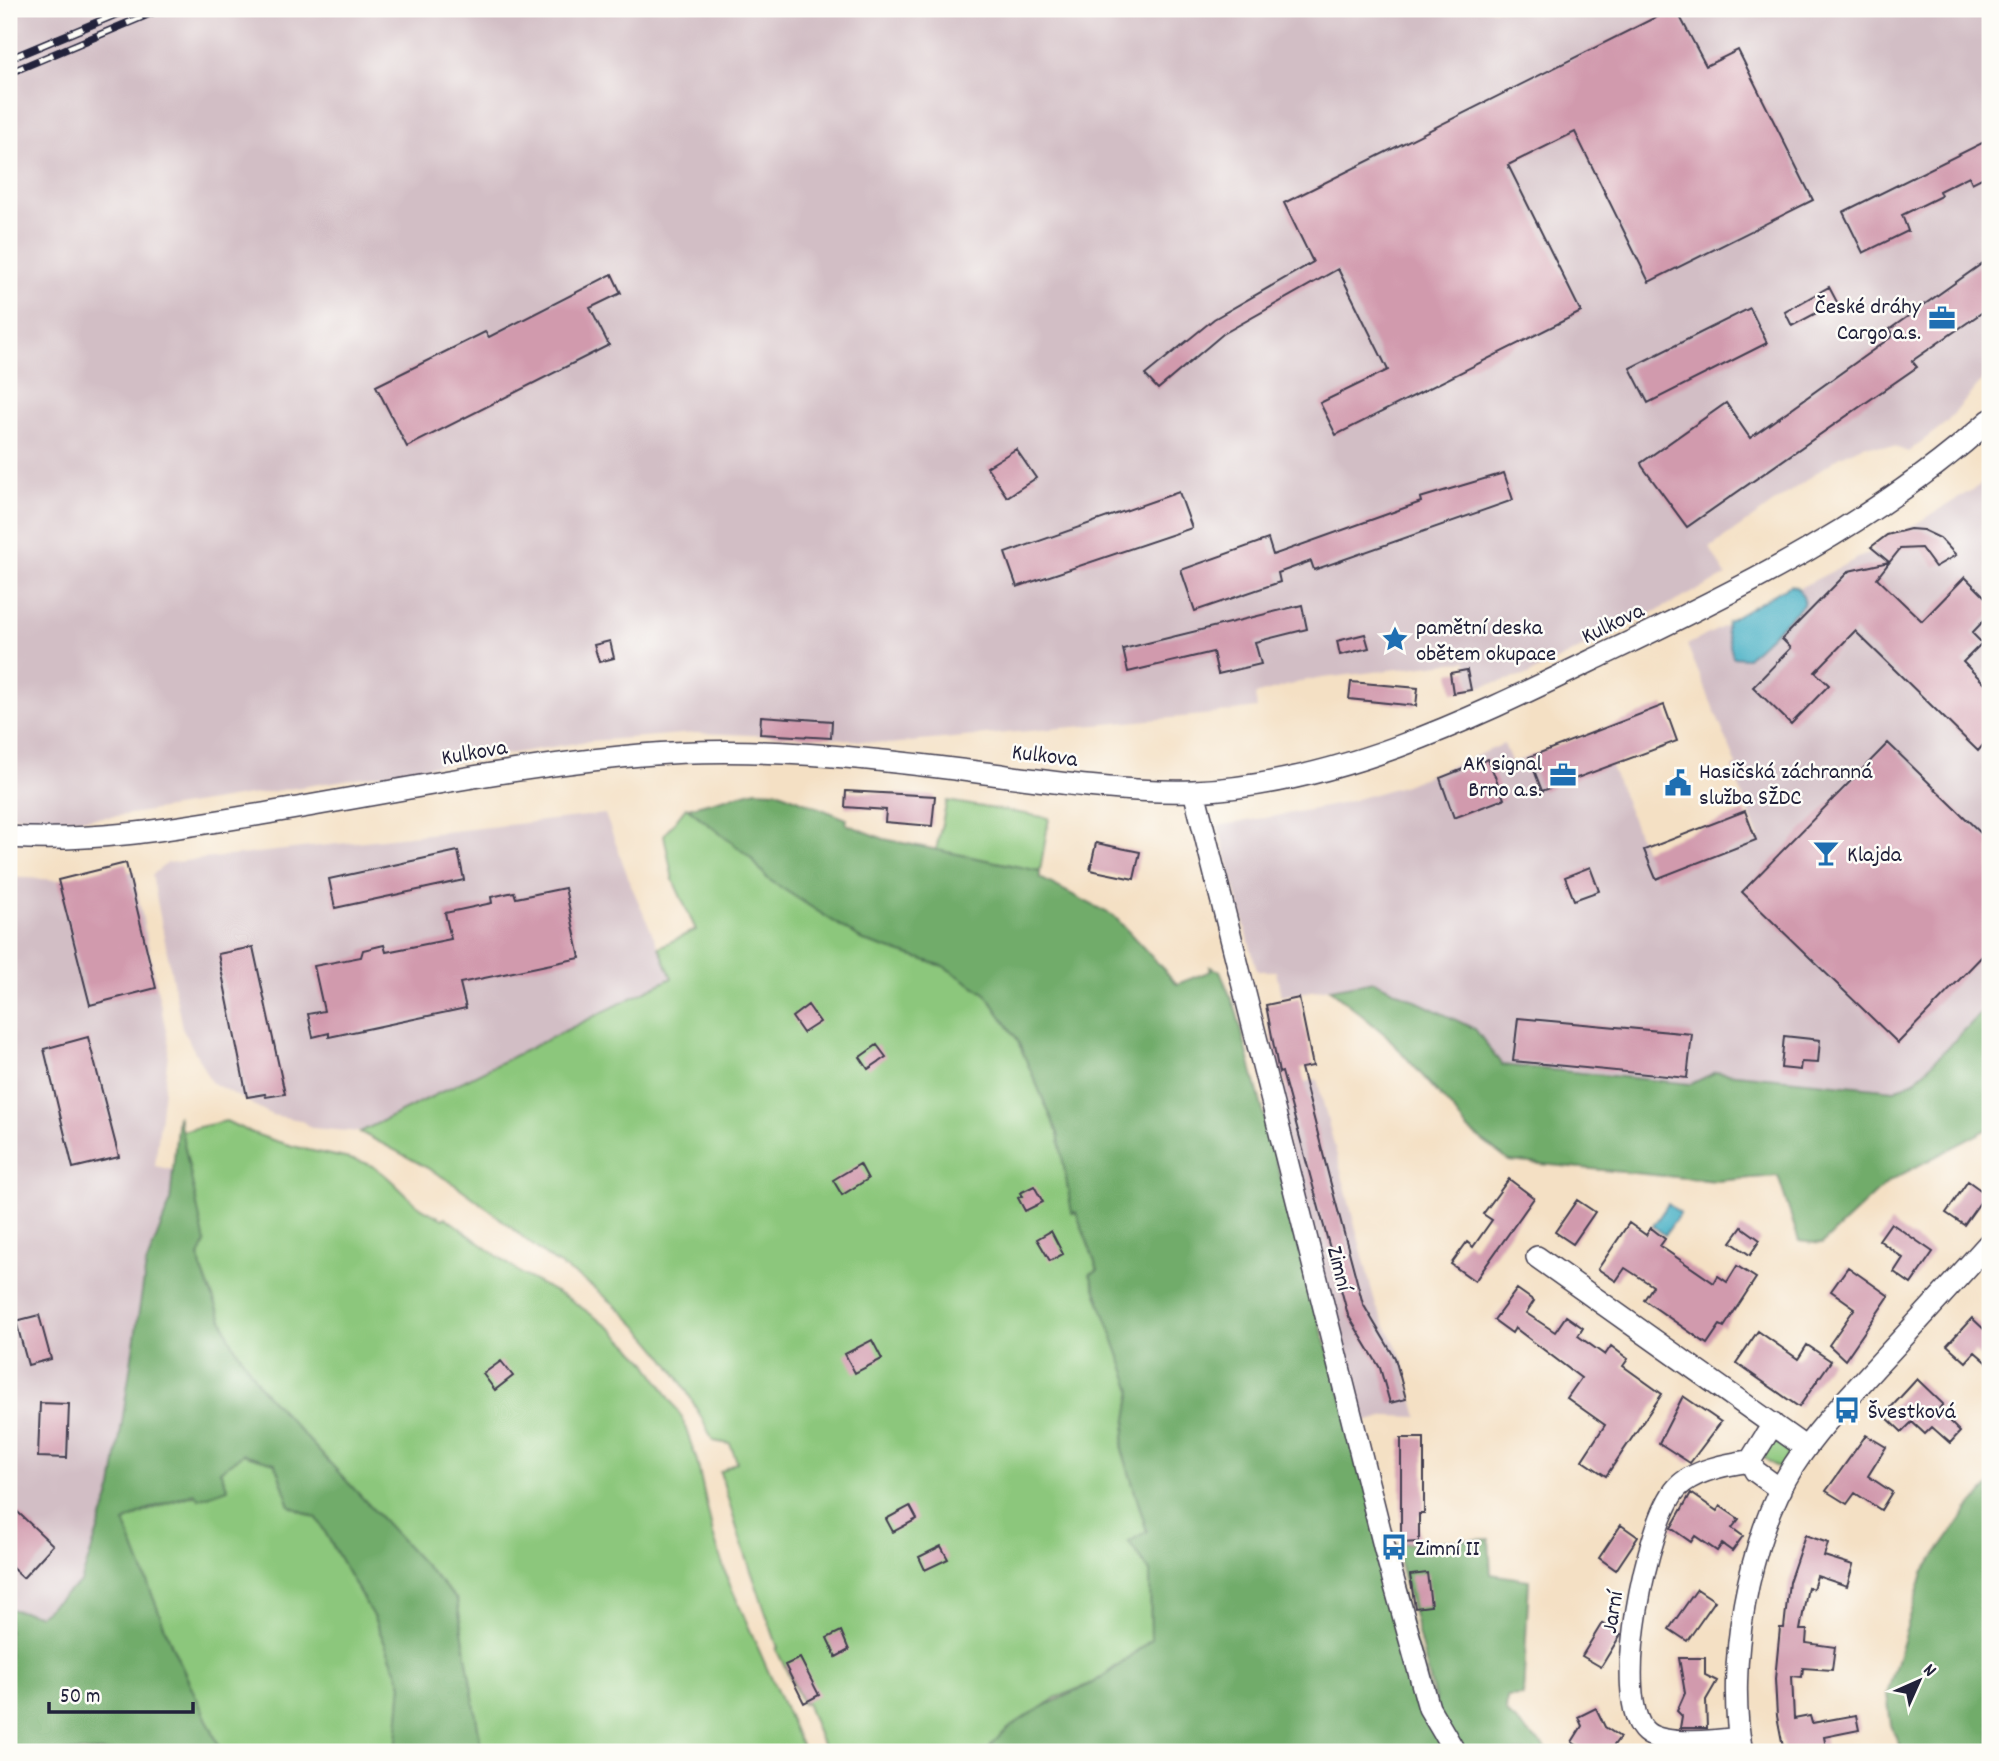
<svg xmlns="http://www.w3.org/2000/svg" width="1999" height="1761" viewBox="0 0 1999 1761" font-family="Dekko,sans-serif">
<style>
.industrial{fill:#d2bec5}
.green{fill:#8cc77b;stroke:#57745b;stroke-width:2}
.forest{fill:#71ac6b;stroke:#4a6753;stroke-width:2}
.water{fill:#45afc4;stroke:#346880;stroke-width:2}
.building{fill:#d19aad}
.lines{fill:none;stroke-linecap:round;stroke-linejoin:round}
.street-casing{stroke:#423e50;stroke-width:24}
.street{stroke:#fff;stroke-width:21}
.rail-casing{stroke:#22223b;stroke-width:8}
.rail{stroke:#fdfcf7;stroke-width:5;stroke-dasharray:16;stroke-linecap:butt}
.labels{text-anchor:middle;stroke-width:5;stroke-linejoin:round;paint-order:stroke}
.poi-label{font-size:23px;fill:#22223b;stroke:#fdfcf7;text-anchor:start}
.street-label{font-size:23px;fill:#22223b;stroke:#fdfcf7}
</style>
<rect width="100%" height="100%" fill="#fdfcf7"/>
<filter id="ink" filterUnits="userSpaceOnUse"><feTurbulence type="fractalNoise" baseFrequency=".0143" numOctaves="2"/><feDisplacementMap in="SourceGraphic" scale="14" xChannelSelector="R" yChannelSelector="G"/><feConvolveMatrix kernelMatrix="1 2 1 2 8 2 1 2 1" color-interpolation-filters="sRGB"/></filter>
<filter id="wash" filterUnits="userSpaceOnUse"><feTurbulence type="fractalNoise" baseFrequency=".00686" numOctaves="4" result="noise"/><feDisplacementMap in="SourceGraphic" scale="28" xChannelSelector="R" yChannelSelector="G"/><feGaussianBlur stdDeviation="1.57" result="paint"/><feColorMatrix in="noise" values="0 0 0 0 0 0 0 0 0 0 0 0 0 0 0 0 0 1.4 0 .05"/><feComposite in="paint" operator="in"/></filter>
<g filter="url(#wash)">
<rect width="100%" height="100%" fill="#f4e0c4"/>
<path class="industrial" d="M9,9H1990V372L1946,423L1908,452L1895,447L1864,445L1839,457L1710,548L1726,576L1528,675L1471,689L1466,661L1307,680L1255,695L1257,708L1204,715L889,744L833,738L696,733L590,741L118,816L82,819L9,816Z
M1990,479V1004L1916,1080L1895,1090L1716,1072L1691,1084L1502,1065L1475,1029L1374,981L1281,996L1276,971H1257L1218,826L1336,805L1405,785L1504,744L1512,763L1597,731L1656,879L1759,839L1732,768L1737,765L1687,645L1864,555Z
M605,814L631,885L672,978L360,1132L312,1128L300,1120L272,1115L211,1082L182,1028L152,875L167,863Z
M126,863L128,872L133,871L169,1045L155,1166L174,1170L170,1203L146,1265L112,1488L81,1582L9,1712V877L59,880Z
M1317,1079L1376,1306L1402,1357L1418,1417L1387,1416L1357,1424L1274,1091Z"/>
<path class="green" d="M947,801L1049,818L1040,871L936,850Z
M686,807L750,857L768,879L864,941L943,966L986,994L1017,1039L1058,1133L1073,1213L1076,1212L1098,1270L1090,1274L1132,1390L1122,1449L1147,1532L1129,1542L1150,1572L1151,1640L1095,1682L1055,1698L986,1752H825L806,1703L803,1704L776,1649L778,1648L741,1542L720,1472L737,1462L730,1444L713,1441C682,1376 652,1332 594,1288C579,1276 561,1267 545,1255C516,1232 488,1207 457,1186C427,1166 392,1149 360,1132L672,978L659,947L696,930L673,880L664,835Z
M226,1121C269,1143 315,1152 359,1161C383,1166 400,1192 419,1206C426,1211 435,1215 443,1219L445,1217L523,1275L571,1300L613,1330L647,1363L682,1418L697,1461L713,1534L727,1578L804,1752H482L457,1600L263,1391L230,1339L201,1268L181,1131Z
M1777,1439L1791,1449L1781,1470L1760,1455L1769,1442Z
M242,1454L275,1463L290,1506L317,1518L374,1618L402,1684L396,1752H222L172,1646L124,1522C157,1505 190,1494 227,1489L220,1471Z"/>
<path class="forest" d="M756,790L777,791L847,819L846,824L884,839L1040,871V878L1114,916L1177,984L1211,971L1210,967L1220,971L1236,1010L1318,1317L1448,1752H986C1011,1716 1057,1702 1094,1682C1114,1671 1133,1654 1151,1640L1150,1572L1129,1542L1147,1531L1122,1449L1132,1390L1090,1274L1098,1270L1076,1212L1072,1213L1058,1133L1017,1039L986,994L943,966L864,941L768,879L750,857L688,808Z
M1374,981L1475,1029L1502,1065L1691,1084L1716,1072L1895,1090L1916,1080L1990,1004V1128L1889,1181L1822,1244L1799,1241L1778,1176L1716,1181L1509,1161L1467,1129L1454,1111L1387,1036L1330,989Z
M178,1115L205,1243L199,1257L201,1268L230,1339L263,1391L457,1600L482,1752H396L402,1684L374,1618L317,1518L290,1506L275,1463L243,1454L220,1471L228,1489L199,1499L194,1493L149,1509L124,1522L172,1646L222,1752H9V1609L39,1615L81,1582L112,1488L146,1265L170,1203Z
M1990,1485V1752H1902L1891,1725L1887,1694L1923,1573L1967,1511Z
M1489,1539L1491,1574L1529,1580L1523,1696L1507,1697L1506,1712L1550,1752H1463L1439,1714L1395,1544Z"/>
<path class="water" d="M1790,585L1798,588L1804,598L1803,605L1747,658L1733,657L1726,630L1727,622Z
M1668,1204L1680,1213L1665,1235L1653,1226Z"/>
<g id="blocks">
<path class="building" d="M1672,9H1676L1706,66L1738,50L1813,200L1649,282L1575,132L1508,165L1581,312L1336,435L1320,403L1388,370L1338,269L1223,334L1158,389L1145,375L1214,319L1313,262L1284,203Z
M1990,139V174L1972,183L1969,176L1939,191L1941,196L1902,215L1908,231L1863,253L1843,212Z
M1990,258V307L1912,361L1917,367L1687,527L1642,466L1641,463L1726,403L1750,438L1894,335L1890,329Z
M612,274L621,293L590,308L609,345L407,447L376,386L485,332L489,337Z
M1829,287L1837,302L1792,326L1785,312Z
M1750,308L1767,343L1648,403L1630,368Z
M1016,449L1036,478L1007,497L987,467Z
M1504,473L1513,500L1314,570L1311,561L1278,573L1280,582L1195,611L1181,570L1268,539L1273,555L1421,502L1420,498Z
M1179,492L1192,528L1017,587L1005,553Z
M1910,529L1923,530L1940,538L1956,555L1935,567L1921,548L1900,549L1877,578L1922,621L1965,577L1990,602V614L1972,633L1982,643L1963,662L1990,689V737L1978,751L1855,631L1815,672L1829,685L1791,724L1753,687L1791,648L1782,639L1849,571L1889,562L1871,547L1887,535Z
M1302,605L1307,629L1255,642L1261,664L1218,674L1213,652L1128,672L1123,649Z
M1365,634L1369,648L1340,655L1337,641Z
M610,641L614,658L599,662L594,645Z
M1467,670L1471,690L1453,693L1450,673Z
M1351,682L1418,688L1416,706L1349,699Z
M1664,705L1677,741L1542,791L1529,757Z
M761,716L832,721L831,738L760,734Z
M1888,743L1990,842V948L1898,1043L1742,892Z
M1488,759L1504,799L1454,818L1440,778Z
M846,791L935,796L932,826L885,822L886,810L845,807Z
M1745,811L1756,840L1656,879L1644,850Z
M1096,843L1140,852L1134,879L1090,870Z
M458,851L464,880L335,908L329,879Z
M126,863L156,988L90,1005L58,880Z
M1590,867L1599,891L1574,900L1565,877Z
M565,888L580,958L460,983L466,1008L329,1037V1033L313,1037L308,1014L324,1011L314,966L361,957L363,950L384,945L386,952L451,939L445,913L492,903L491,897L514,892L516,898Z
M253,947L285,1094L266,1097L265,1094L247,1097L218,954Z
M1299,998L1313,1066L1301,1068L1329,1177L1363,1304L1395,1358L1406,1399L1390,1403L1380,1368L1348,1315L1282,1072L1279,1073L1266,1005Z
M808,1005L820,1022L803,1033L792,1017Z
M1518,1018L1692,1034L1687,1078L1513,1061Z
M1784,1036L1820,1040L1818,1063L1801,1062L1800,1070L1781,1068Z
M88,1037L119,1157L73,1168L44,1049Z
M877,1045L886,1057L868,1069L860,1057Z
M860,1164L868,1179L842,1195L833,1180Z
M1509,1179L1534,1198L1475,1281L1451,1264L1467,1242L1473,1247L1492,1220L1483,1214Z
M1968,1181L1986,1194L1964,1225L1946,1213Z
M1034,1186L1043,1202L1025,1211L1018,1198L1022,1196L1020,1193Z
M1577,1200L1595,1212L1573,1244L1555,1232Z
M1629,1223L1646,1235L1651,1228L1665,1239L1660,1246L1714,1283L1718,1276L1727,1282L1737,1266L1756,1278L1724,1327L1720,1325L1707,1344L1644,1300L1653,1286L1625,1268L1616,1281L1598,1269Z
M1891,1223L1933,1252L1911,1284L1894,1272L1903,1258L1879,1240Z
M1742,1227L1760,1240L1750,1255L1731,1242Z
M1051,1231L1063,1254L1050,1261L1037,1239Z
M1848,1267L1889,1296L1845,1360L1829,1345L1855,1308L1831,1291Z
M1517,1289L1534,1301L1526,1313L1555,1332L1566,1316L1583,1328L1578,1336L1605,1355L1611,1346L1628,1359L1623,1366L1662,1394L1606,1476L1582,1460L1605,1425L1567,1398L1581,1378L1515,1328L1512,1333L1494,1320Z
M39,1315L51,1359L28,1365L16,1321Z
M1972,1318L1990,1335V1365L1975,1352L1966,1362L1947,1345Z
M1758,1331L1798,1359L1807,1345L1831,1361L1799,1407L1736,1363Z
M872,1340L882,1359L855,1373L845,1354Z
M501,1361L513,1376L495,1390L483,1374Z
M1917,1379L1943,1404L1938,1410L1960,1432L1950,1443L1932,1427L1925,1434L1912,1422L1902,1432L1884,1415Z
M1683,1396L1721,1422L1690,1463L1659,1443Z
M40,1403L69,1404L67,1458L38,1457Z
M1866,1435L1886,1447L1868,1476L1892,1492L1881,1510L1855,1493L1847,1504L1826,1491Z
M1401,1438H1424V1514H1419V1542L1401,1543Z
M1691,1493L1717,1511L1720,1506L1739,1519L1732,1528L1743,1536L1732,1551L1722,1544L1717,1551L1695,1536L1691,1542L1671,1528Z
M9,1504L53,1545L23,1578L9,1565Z
M910,1506L917,1519L893,1532L886,1519Z
M1621,1525L1638,1537L1616,1570L1599,1558Z
M1805,1535L1828,1543L1824,1556L1853,1565L1847,1586L1817,1576L1813,1589L1808,1587L1800,1630H1807L1806,1643L1835,1647L1832,1670L1803,1668L1802,1677L1792,1676L1794,1719L1810,1716L1812,1723L1856,1715L1859,1730L1824,1737L1826,1747L1784,1752L1777,1716L1775,1679L1780,1628H1784L1789,1582Z
M941,1546L948,1559L925,1570L919,1557Z
M1427,1573L1431,1606L1415,1608L1410,1575Z
M1697,1589L1715,1601L1687,1641L1669,1629Z
M1602,1623L1621,1634L1601,1667L1582,1656Z
M841,1631L849,1650L836,1657L827,1638Z
M800,1658L819,1695L804,1703L785,1665Z
M1679,1658H1705V1675L1717,1681L1706,1700L1707,1728H1680L1682,1716L1677,1711L1685,1693Z
M1596,1708L1605,1727L1620,1737L1609,1752H1587L1572,1742L1582,1726L1578,1717Z"/>
</g>
</g>
<g filter="url(#ink)">
<use href="#blocks" fill-opacity="0" stroke="#423e50" stroke-width="2"/>
<g class="lines">
<g class="street-casing">
<path id="street" d="M1194,791L1385,1550L1429,1708L1455,1752
M9,837C99,843 180,827 268,813C392,792 516,766 641,755C756,745 870,758 985,773C1053,782 1124,793 1193,791C1341,785 1477,716 1607,653C1742,589 1878,521 1990,420
M1537,1257L1806,1448
M1773,1424L1750,1461L1755,1471L1781,1490
M1740,1738C1717,1741 1663,1747 1646,1732C1610,1701 1647,1521 1677,1488C1693,1470 1728,1464 1750,1461
M1742,1752C1725,1669 1748,1537 1794,1465C1817,1430 1847,1399 1876,1367C1914,1326 1952,1284 1990,1242"/>
</g>
<use href="#street" class="street"/>
<g class="rail-casing">
<path id="rail" d="M9,59L129,9
M9,73L161,9"/>
</g>
<use href="#rail" class="rail"/>
</g>
</g>
<defs>
<g id="office-bare" transform="scale(2.1)"><path d="M-6-3h4V-5.5h4V-3h4V5H-6ZM-1-4.5V-3h2v-1.5ZM-6 0V1H6V0Z" fill="#1f6fb2" stroke="#fdfcf7" stroke-width="2.5" paint-order="stroke"/></g>
<g id="sight-bare" transform="scale(2.1)"><path d="M0-6L1.8-2.2L6-1.7L2.9 1.2L3.7 5.4L0 3.3L-3.7 5.4L-2.9 1.2L-6-1.7L-1.8-2.2Z" fill="#1f6fb2" stroke="#fdfcf7" stroke-width="2.5" paint-order="stroke"/></g>
<g id="civic-bare" transform="scale(2.1)"><path d="M-.6-6.5H3V-4.5H.6V-3L4-1V1h2V6H-6V1h2V-1L-.6-3ZM-1.2 2.5V6h2.4V2.5Z" fill="#1f6fb2" stroke="#fdfcf7" stroke-width="2.5" paint-order="stroke"/></g>
<g id="bar-bare" transform="scale(2.1)"><path d="M-6-5H6L.8 .8V4.5H3.5V6h-7V4.5H-.8V.8Z" fill="#1f6fb2" stroke="#fdfcf7" stroke-width="2.5" paint-order="stroke"/></g>
<g id="bus-bare" transform="scale(2.1)"><path d="M-5-6H5V4H4V6H2V4H-2V6H-4V4H-5ZM-3.5-4V0h7V-4ZM-3.5 1.2v1.5H-2V1.2ZM2 1.2v1.5H3.5V1.2Z" fill="#1f6fb2" stroke="#fdfcf7" stroke-width="2.5" paint-order="stroke"/></g>
</defs>
<g fill-rule="evenodd">
<use href="#office-bare" x="1942" y="318"/>
<use href="#sight-bare" x="1395" y="639"/>
<use href="#office-bare" x="1563" y="775"/>
<use href="#civic-bare" x="1678" y="783"/>
<use href="#bar-bare" x="1826" y="853"/>
<use href="#bus-bare" x="1847" y="1410"/>
<use href="#bus-bare" x="1394" y="1547"/>
</g>
<g class="labels">
<g class="poi-label">
<text x="1921" y="313" text-anchor="end">České dráhy<tspan x="1921" dy="26">Cargo a.s.</tspan></text>
<text x="1416" y="634">pamětní deska<tspan x="1416" dy="26">obětem okupace</tspan></text>
<text x="1542" y="770" text-anchor="end">AK signal<tspan x="1542" dy="26">Brno a.s.</tspan></text>
<text x="1699" y="778">Hasičská záchranná<tspan x="1699" dy="26">služba SŽDC</tspan></text>
<text x="1847" y="861">Klajda</text>
<text x="1868" y="1418">Švestková</text>
<text x="1415" y="1555">Zimní II</text>
</g>
<g class="street-label">
<text transform="translate(1612 622) rotate(-26)" y="8">Kulkova</text>
<text transform="translate(474 751) rotate(-10)" y="8">Kulkova</text>
<text transform="translate(1045 754) rotate(7)" y="8">Kulkova</text>
<text transform="translate(1341 1268) rotate(76)" y="8">Zimní</text>
<text transform="translate(1611 1612) rotate(-81)" y="8">Jarní</text>
</g>
</g>
<rect width="1999" height="1761" fill="none" stroke="#fdfcf7" stroke-width="35"/>
<g transform="translate(1919 1681) rotate(45)" stroke="#fdfcf7" stroke-width="5" paint-order="stroke">
<path d="M0-5L12 26L0 18L-12 26Z" fill="#22223b"/>
<text y="-10" font-size="19" font-weight="bold" text-anchor="middle" fill="#22223b">N</text>
</g>
<path d="M49 1702v10h144v-10" fill="none" stroke="#22223b" stroke-width="3.5"/>
<text x="60" y="1702" font-size="21" fill="#22223b" stroke="#fdfcf7" stroke-width="5" paint-order="stroke">50 m</text>
</svg>
